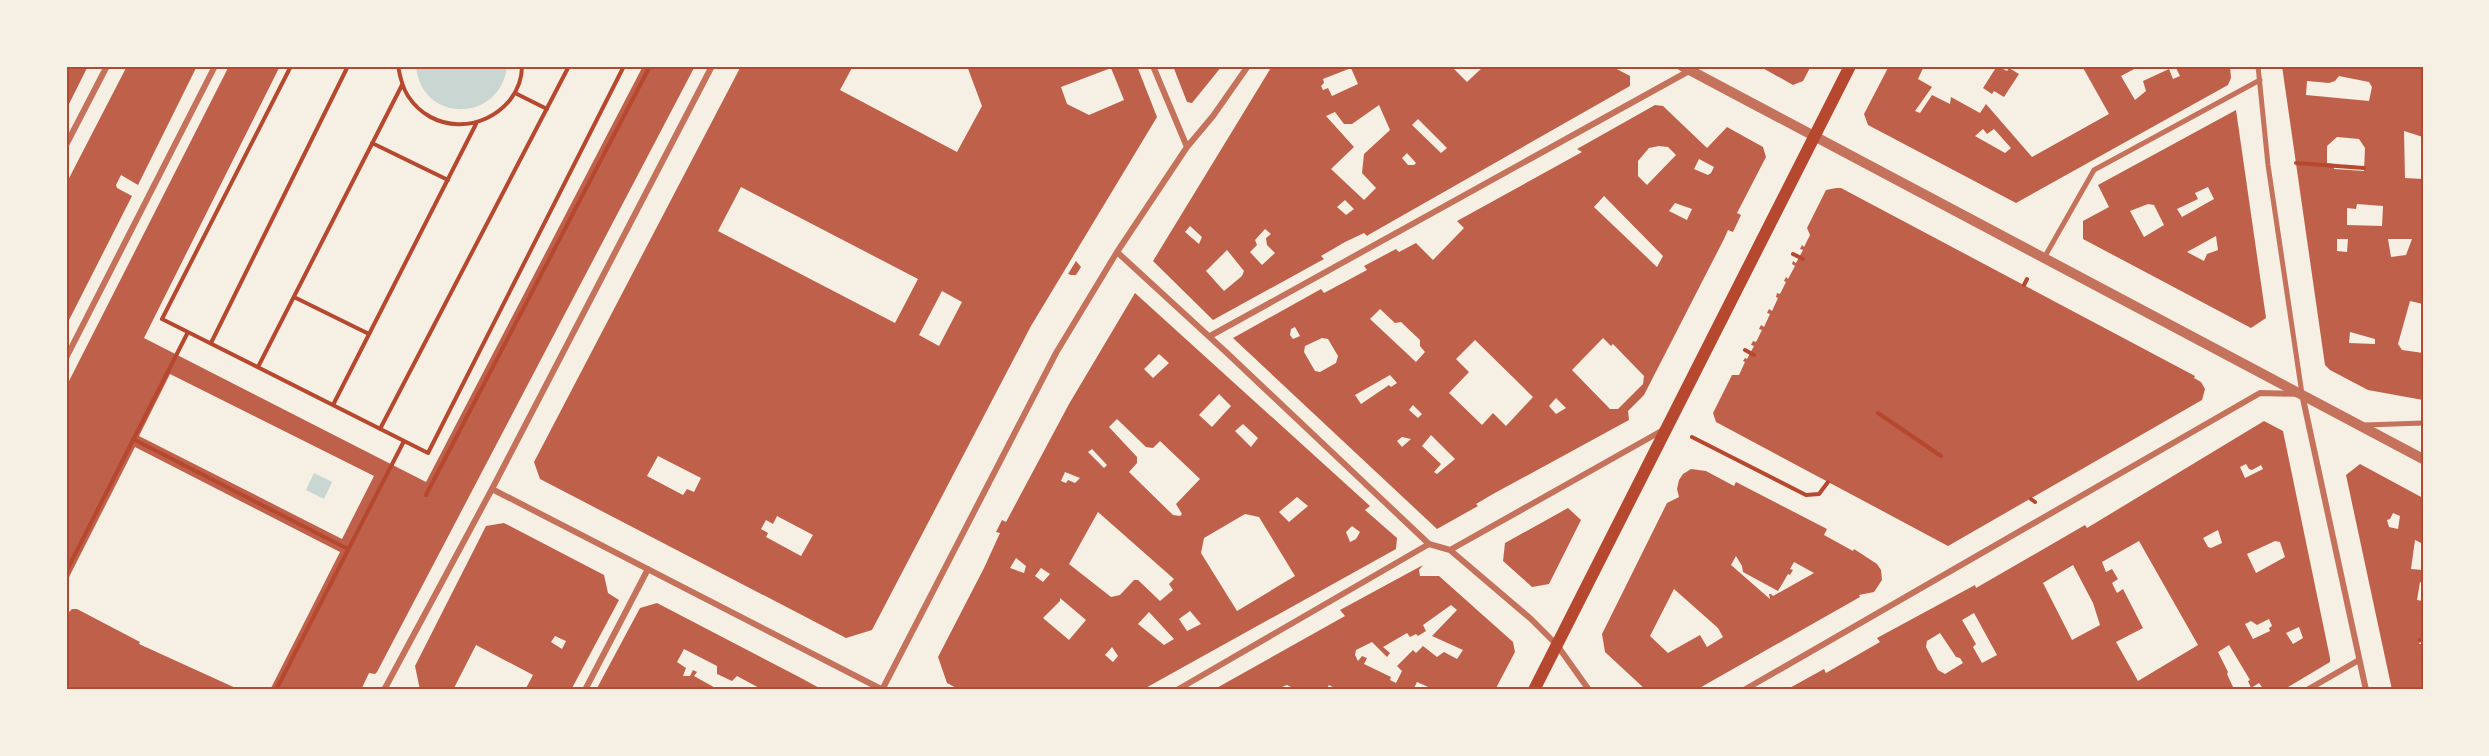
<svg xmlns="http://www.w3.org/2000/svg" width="2489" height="756" viewBox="0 0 2489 756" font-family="Figtree,sans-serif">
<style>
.water{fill:#c9d6d2}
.building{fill:#bf614a;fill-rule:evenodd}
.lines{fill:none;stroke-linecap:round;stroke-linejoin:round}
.path{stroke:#b5482f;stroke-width:4}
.pedestrian{stroke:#c5725c;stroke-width:5}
.minor{stroke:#c5725c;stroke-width:6}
.tertiary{stroke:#c5725c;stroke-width:10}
.secondary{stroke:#b5482f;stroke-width:12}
.neatline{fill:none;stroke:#b5482f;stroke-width:2}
</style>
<rect width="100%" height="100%" fill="#f6efe4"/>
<path class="water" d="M416,66H507V67C499,124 421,123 416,66Z
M314,473L332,482L324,499L306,490Z"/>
<path class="building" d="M66,66H85L87,68L66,110Z
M127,66H197L138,185L121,175L116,185L117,188L132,196L66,326V184Z
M229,66H280L144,338L426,482L643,66H695L377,672L375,674L369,673L361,690H270L340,552L135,447L66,583V387ZM170,374L374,476L342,539L139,436Z
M741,66H853L840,90L957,152L982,106L967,66H1137L1157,117L1031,326L872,630L846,638L540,479L534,462ZM1111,68L1124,100L1089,115L1067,104L1061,87ZM741,187L918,279L895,323L718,231ZM942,291L962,302L939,346L919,335ZM658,456L701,478L694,492L687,489L683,495L647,476ZM777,516L813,535L801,556L766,537L768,533L761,529L766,520L773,524Z
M1173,66H1222L1192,103L1187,102Z
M1272,66H1451L1467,82L1484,66H1494L1496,69L1500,66H1611L1630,76V86L1370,234L1367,236L1364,233L1345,242L1321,256L1324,259L1213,320L1153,261ZM1351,68L1358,84L1332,96L1328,88L1323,90L1321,86L1324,83L1323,79ZM1379,105L1390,130L1364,154L1362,173L1376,188L1364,200L1331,169L1354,147L1326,116L1335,112L1344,124H1352ZM1418,119L1447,148L1441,153L1412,125ZM1407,153L1416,163L1414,165H1408L1402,158ZM1345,200L1354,209L1346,215L1337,207ZM1190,226L1202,237L1199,244L1185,232ZM1265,229L1271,234L1266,238L1267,245L1275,253L1262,265L1250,252L1257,245L1255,240ZM1227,250L1244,271L1242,276L1224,291L1206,271Z
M1759,66H1811L1803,81L1793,85Z
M1889,66H1924L1918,79L1932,87L1915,111L1920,113L1932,95L1950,104L1951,97L1980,113L1986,104L2032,157L2109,114L2082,66H2140L2121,76L2135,100L2146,91L2143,81L2169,69L2173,79L2180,76L2175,66H2230L2231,78L2228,85L2016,203L1868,125L1864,114ZM1983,129L1987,134L1994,129L2011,148L2005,153L1975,136Z
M1997,66L2007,71L2009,68L2019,74L2004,97L1994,91L1992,94L1983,88Z
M2282,66H2417L2423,68V137L2404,131L2405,178L2423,179V304L2410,301L2398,344L2402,350L2423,353V400L2368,390L2330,370L2325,365ZM2339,76L2369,82L2372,87L2369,101L2306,95L2307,81L2329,83L2335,81ZM2337,137L2359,139L2365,148L2364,171L2334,169V164L2327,163V146ZM2357,204L2383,206L2382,226L2347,225V208L2356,209ZM2337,239H2348L2347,252L2337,251ZM2388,239H2412L2406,255L2391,257ZM2350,332L2375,339V344L2349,343Z
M1655,105L1663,106L1707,148L1727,127L1763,147L1766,157L1737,213L1741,215L1733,232L1728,230L1724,239L1644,395L1628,411L1629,420L1493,494L1476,504L1478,506L1437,529L1233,338L1321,289L1324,293L1367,270L1364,266L1396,249L1399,252L1416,243L1433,260L1464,228L1457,221L1582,152L1577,149ZM1659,146L1668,147L1676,155L1647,185L1638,176V161L1649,148ZM1699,159L1714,167L1711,173L1708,175L1694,169ZM1604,196L1663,256L1657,267L1594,207ZM1675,203L1692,209L1687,220L1669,211ZM1380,309L1395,323L1401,322L1420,340V346L1425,352L1416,362L1370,319ZM1295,327L1300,336L1293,339L1290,335L1291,329ZM1322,338L1328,339L1338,356L1336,363L1320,372L1315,371L1304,352L1305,346ZM1603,338L1611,346L1613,344L1644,376L1643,384L1618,409H1610L1572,370ZM1475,340L1533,397L1506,426L1493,413L1482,425L1449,393L1469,372L1456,359ZM1390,375L1397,383L1391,387L1389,385L1361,404L1355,395ZM1556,398L1566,408L1556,414L1549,406ZM1413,405L1422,414L1418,418L1409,410ZM1431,435L1455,459L1437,474L1434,472L1441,464L1422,446ZM1402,437L1411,439L1402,447L1397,441Z
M2236,110L2266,318L2251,328L2083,239V221L2109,207L2098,185ZM2208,187L2214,199L2182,217L2177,209L2198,199L2195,193ZM2148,204L2154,205L2164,225L2144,237L2130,211ZM2216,236L2218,250L2207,254L2204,261L2187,252Z
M1836,188H1841L2195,376L2194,378L2201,382L2205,389L2202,400L1948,546L1716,422L1713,413L1732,375H1739L1745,362L1743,361L1745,358L1747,359L1754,346L1751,345L1753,341L1756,342L1762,330L1759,329L1761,325L1764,327L1770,314L1767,313L1769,309L1772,311L1778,298L1776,297L1777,293L1780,294L1786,282L1784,281L1786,277L1788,279L1795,266L1792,264L1793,261L1796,263L1803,250L1800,249L1802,245L1804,247L1810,235L1807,228L1826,190Z
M1076,261L1081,267L1076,275H1071L1068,274Z
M1135,293L1370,506L1365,510L1397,538L1396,549L1142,690H960L947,683L938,657L984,568L1000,533L996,532L1002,520L1006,522L1069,404ZM1159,354L1169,363L1153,378L1144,369ZM1219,394L1231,406L1212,427L1199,415ZM1117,419L1146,447L1153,448L1160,441L1200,479L1176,504L1182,514L1180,516L1173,515L1129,472L1137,463V457L1109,427ZM1243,424L1258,438L1251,447L1235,431ZM1092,449L1107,465L1104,468L1088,452ZM1065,472L1080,478L1075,483L1068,480L1066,483L1061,481ZM1297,497L1308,506L1289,522L1279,512ZM1098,512L1174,579L1169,584L1173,590L1160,601L1138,580H1134L1120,595L1111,597L1069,564ZM1245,514L1259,517L1295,576L1237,611L1201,553L1204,538ZM1352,526L1360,532L1356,539L1350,542L1346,532ZM1016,558L1026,566L1024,573L1010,568ZM1041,568L1050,574L1043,582L1035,576ZM1060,598L1086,620L1069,640L1043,618L1060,601ZM1190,611L1201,624L1187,631L1179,619ZM1149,612L1174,639L1164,645L1138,624ZM1112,647L1118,656L1113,662L1105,655Z
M2264,421L2283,431L2330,658V662L2283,690H2264L2259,683L2251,688L2248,681L2250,680L2229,645L2218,652L2228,672L2227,674L2233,687L2232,690H1786L1824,669L1826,673L1880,642L1877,638L1975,585L1976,588L2085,525L2087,528ZM2246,464L2249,469L2252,470L2261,465L2263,469L2245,478L2240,467ZM2218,530L2222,543L2211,548L2208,547L2203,538ZM2139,541L2198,645L2138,681L2116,642L2143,628L2123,589L2117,593L2112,583L2118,579L2112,569L2106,572L2102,562ZM2275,541L2280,542L2285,557L2256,573L2247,554ZM2073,565L2093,603L2100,625L2072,640L2043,583ZM1974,613L1997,655L1982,663L1973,647L1976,644L1962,620ZM2269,619L2272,626L2269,628L2270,631L2253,639L2245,624L2251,621L2257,625ZM2299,627L2303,638L2293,644L2286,633ZM1940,633L1956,657L1960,658L1963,663L1945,674L1938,670L1926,647L1927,641Z
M2360,464L2423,498V544L2415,540L2411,569L2423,570V583L2420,582L2417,600L2423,601V635L2419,644H2423V690H2392L2346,475ZM2393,513L2400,516L2398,529L2389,527L2387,520L2390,519Z
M1691,469L1706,471L1734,486L1736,482L1827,529L1824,535L1853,551L1854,549L1877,564L1881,570L1882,580L1874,592L1859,595L1860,597L1696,690H1646L1605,652L1602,634L1667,503L1679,497L1677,489L1679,480L1683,474ZM1736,556L1742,566L1743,572L1778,591L1788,574L1790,575L1793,570L1790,569L1794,562L1814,573L1773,596L1771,594H1769L1770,599L1731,565ZM1674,589L1718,628L1723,637L1707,647L1700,635L1668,653L1650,636Z
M1568,508L1581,520L1549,584L1532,587L1503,561L1505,543Z
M504,523L604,575L608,593L619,600L571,690H525L533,675L476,645L453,690H420L415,666L486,526ZM555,636L566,641L562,649L551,642Z
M1423,565L1419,570L1420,576H1439L1513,642L1515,652L1495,690H1435L1417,682L1413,690H1338L1329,685L1326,690H1297L1287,685L1282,687L1280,690H1213L1345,616L1340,610ZM1451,605L1457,610L1432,636L1463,650L1457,659L1444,652L1437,657L1423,646L1416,653L1413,650L1397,666L1402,671L1396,683L1390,680L1391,677L1364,664L1367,658L1362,656L1358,661L1355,655L1356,650L1372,642L1387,657L1390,653L1383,647L1407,633L1410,637L1416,634L1418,636L1426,631L1423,625Z
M657,603L801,678L823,690H763L737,676L732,681L717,674V666L684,649L677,662L686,668L683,676H690L693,670L697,672L694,676L719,690H596L640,608Z
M72,609H77L140,642L139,644L240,690H66V610L69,612Z"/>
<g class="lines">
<path class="path" d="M291,66L162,319L428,453L624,66
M398,66C400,77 402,87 408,96C432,133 483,133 510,100C517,91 522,78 522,66
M515,93L547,109
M372,143L448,180
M2296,163L2364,168
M1793,254L1803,259
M2024,285L2027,279
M294,297L369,334
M211,343L348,66
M1745,350L1754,355
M258,367L402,85
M333,405L476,124
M1878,413L1941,456
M380,429L569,66
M1692,437L1806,495L1819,494L1828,482
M133,439L348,549
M426,495L650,66
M2031,499L2035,502
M66,572L188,332
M2420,640L2423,641
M362,689L364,690
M276,690L404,441"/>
<path class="pedestrian" d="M2258,66L2268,165L2302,394
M2044,258L2094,170L2260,80
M2365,425L2423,423"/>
<path class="minor" d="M1153,66L1187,147
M66,145L107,66
M1117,252L1227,353L1429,544L1450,550L1531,619L1557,645L1589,690
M1210,336L1689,71
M66,358L215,66
M492,489L883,690
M1450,550L1665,429
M384,690L492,489L712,66
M585,690L648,569
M882,690L1056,353L1117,252L1187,147L1213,116L1248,66
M1177,690L1429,544
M1744,690L2260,393L2302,394L2366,690
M2307,690L2359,660"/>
<path class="tertiary" d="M1682,66L2423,459"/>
<path class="secondary" d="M1534,690L1850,66"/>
</g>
<rect width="2489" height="756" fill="none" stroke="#f6efe4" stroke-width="135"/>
<rect x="68" y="68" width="2354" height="620" class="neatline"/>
</svg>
